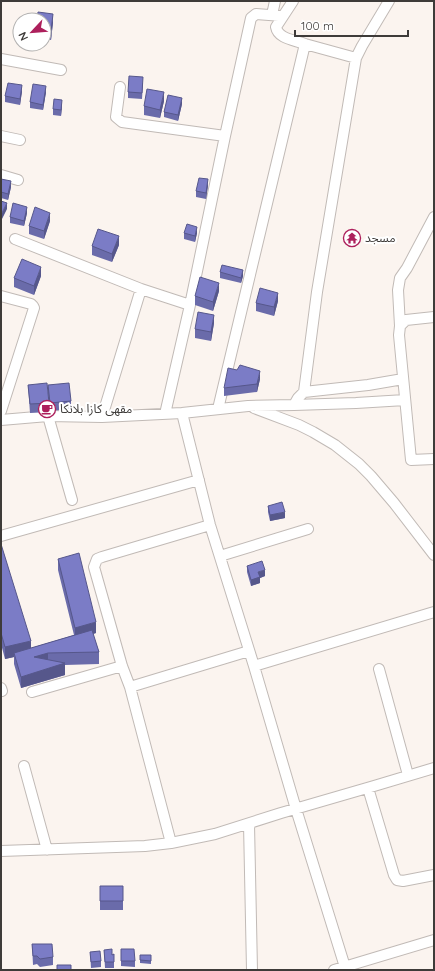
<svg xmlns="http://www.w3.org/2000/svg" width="435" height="971" viewBox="0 0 435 971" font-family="Quicksand,'Noto Sans Arabic',sans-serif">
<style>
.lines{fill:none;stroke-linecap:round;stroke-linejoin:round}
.minor-casing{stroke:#c1bab6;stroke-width:12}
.minor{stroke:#fff;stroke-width:10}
.wall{fill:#6a6baa}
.shaded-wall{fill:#56578b}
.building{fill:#7b7cc6;stroke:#56578b}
.labels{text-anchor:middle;stroke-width:4;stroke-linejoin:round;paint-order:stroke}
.poi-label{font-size:12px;fill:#3e3b39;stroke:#fff;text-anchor:start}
</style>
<rect width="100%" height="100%" fill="#fbf4ef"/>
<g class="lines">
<g class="minor-casing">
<path id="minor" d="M293,1L276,27C278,39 295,40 305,44
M272,15L275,1
M1,59L61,70
M120,87L116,117L122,122L225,136
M1,136L20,140
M1,175L18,180
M15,239L141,289L190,305
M1,296L31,304L33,306L34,308L1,411
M434,317L406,320L400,326L399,335L411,460L434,459
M400,326L398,290L400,278L407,268L434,217
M304,392L317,292L356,58L362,46L389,1
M294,405L356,403L405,400
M254,408L299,425L313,432L335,445L359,464L371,476L394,503L434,555
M218,409L305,44L356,58
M182,413L210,525L254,666L296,809L345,967
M165,414L190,305L225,136L251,18L256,14L282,16
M48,416L72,500
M102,417L141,289
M1,420L48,416L102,417L182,413L248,406L294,405L298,398L304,392L368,385L403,379
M1,536L199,480
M220,556L308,529
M254,666L434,612
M379,669L408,775
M130,687L249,651
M1,688L2,691
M32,692L122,666
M24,766L47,850
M368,788L394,875L397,880L403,881L434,875
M249,824L252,970
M171,843L130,687L122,666L94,567L97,559L102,557L210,525
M1,851L145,846L171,843L215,834L281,813L374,786L434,768
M334,970L434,940"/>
</g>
<use href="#minor" class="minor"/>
</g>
<path class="wall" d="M44,20L53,22L51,40L44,39Z
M143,83L142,99L128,98V92Z
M22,91L20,105L5,102V96Z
M46,92L43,110L30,108V102Z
M164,101L160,118L144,115V106Z
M182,104L178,121L164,117V112Z
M62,106L61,116L53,115V109Z
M1,179L11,187L8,200L1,198Z
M208,185L206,199L196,197V191Z
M27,213L24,226L10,223V217Z
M50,221L44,239L29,234V226Z
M184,233H197L195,242L184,239Z
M119,245L112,262L92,255V246Z
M220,272L243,276L241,283L220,278Z
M41,276L34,295L14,287V278Z
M219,291L213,311L195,305V296Z
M278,301L274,316L256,311V303Z
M214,323L211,341L195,338V329Z
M260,379L257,392L224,396V388Z
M28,385L49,403V412L30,413Z
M48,385L71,401V409L50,411L48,393Z
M268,506L285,518L270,521L268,512Z
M1,544L31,648L74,635L58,570V559L96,633L93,634L99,652V664L65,665V675L21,688L14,664V657L5,659L1,644Z
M247,566L265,576L260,578V583L251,586L247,572Z
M100,886H123V910H100Z
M32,944L53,957V965L40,967L37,964L33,965Z
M121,949L135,961V967L121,966Z
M104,950L112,955L114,954V968H105Z
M90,952L101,961V967L91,968Z
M140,955H151V964L140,963Z"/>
<path class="shaded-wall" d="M53,14V22L51,40V31Z
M22,85V91L20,105V99Z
M46,86V92L43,110V105Z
M164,92V101L160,118V110Z
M182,98V104L178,121V115Z
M62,100V106L61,116V110Z
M208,179V185L206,199V193Z
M11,181V187L8,200V194Z
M7,203V209L1,221V215Z
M27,207V213L24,226V221Z
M50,213V221L44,239V231Z
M197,227V233L195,242V236Z
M119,236V245L112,262V254Z
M41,267V276L34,295V286Z
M243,270V276L241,283V278Z
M219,283V291L213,311V302Z
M278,293V301L274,316V307Z
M214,315V323L211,341V332Z
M260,371V379L257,392V384Z
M285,512V518L270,521V515Z
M265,570V576L260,578V583L251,586V580L258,572Z
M96,622V633L75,639V628Z
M31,641V653H14V657L5,659V647Z
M48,653V665L34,657Z
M65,663V675L21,688V677Z"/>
<path class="building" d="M38,12L53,14L51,31L44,30V20H37Z
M129,76L143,77L142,93L128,92Z
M8,83L22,85L20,99L5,96Z
M33,84L46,86L43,105L30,102Z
M147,89L164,92L160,110L144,106Z
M168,95L182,98L178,115L164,112Z
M54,99L62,100L61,110L53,109Z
M199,178L208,179L206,193L196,191Z
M1,179L11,181L8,194L1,192Z
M1,201L7,203L1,215Z
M13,203L27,207L24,221L10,217Z
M35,207L50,213L44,231L29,226Z
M187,224L197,227L195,236L184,233Z
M98,229L119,236L112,254L92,246Z
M22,259L41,267L34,286L14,278Z
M222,265L243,270L241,278L220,272Z
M200,277L219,283L213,302L195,296Z
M260,288L278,293L274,307L256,303Z
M198,312L214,315L211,332L195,329Z
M240,365L260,371L257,384L224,388L228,368L237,370Z
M47,383L49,403L30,404L28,385Z
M69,383L71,401L50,403L48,385Z
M282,502L285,512L270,515L268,506Z
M1,544L31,641L5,647L1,633Z
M79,553L96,622L75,628L58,559Z
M262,561L265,570L258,572L260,577L251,580L247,566Z
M92,630L99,652L48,653L34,657L65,663L21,677L14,653Z
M100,886H123V901H100Z
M32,944H52L53,957L40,959L37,956H33Z
M112,949V955L114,954V962H105L104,950Z
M121,949H134L135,961H121Z
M100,951L101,961L91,962L90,952Z
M140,955H151V961L140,960Z
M57,965H71V970H57Z"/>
<defs>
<g id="temple-ring" transform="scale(0.9)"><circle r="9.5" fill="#fff" stroke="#ad205c" stroke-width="1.5"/><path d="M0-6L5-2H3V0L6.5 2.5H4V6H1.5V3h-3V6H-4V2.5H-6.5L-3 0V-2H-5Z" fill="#ad205c"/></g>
<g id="cafe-ring" transform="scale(0.9)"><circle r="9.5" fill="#fff" stroke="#ad205c" stroke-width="1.5"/><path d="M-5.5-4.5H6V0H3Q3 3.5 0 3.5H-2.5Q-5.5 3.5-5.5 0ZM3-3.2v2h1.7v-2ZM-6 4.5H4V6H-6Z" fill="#ad205c"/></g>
</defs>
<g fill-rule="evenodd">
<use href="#temple-ring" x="352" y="238"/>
<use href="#cafe-ring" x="47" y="409"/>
</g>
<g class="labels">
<g class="poi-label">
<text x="365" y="242">مسجد</text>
<text x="60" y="413">مقهى كازا بلانكا</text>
</g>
</g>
<rect width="435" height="971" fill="none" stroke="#3e3b39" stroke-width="4"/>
<g transform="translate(32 32) rotate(244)"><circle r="19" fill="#ffffff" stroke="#b2b1b0"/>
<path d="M0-3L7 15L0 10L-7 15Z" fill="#ad205c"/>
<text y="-6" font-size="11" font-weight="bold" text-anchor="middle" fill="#3e3b39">N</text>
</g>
<path d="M295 30v6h113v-6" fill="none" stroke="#3e3b39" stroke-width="2"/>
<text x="301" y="30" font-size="12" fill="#3e3b39" stroke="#ffffff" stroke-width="3" paint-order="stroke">100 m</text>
</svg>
